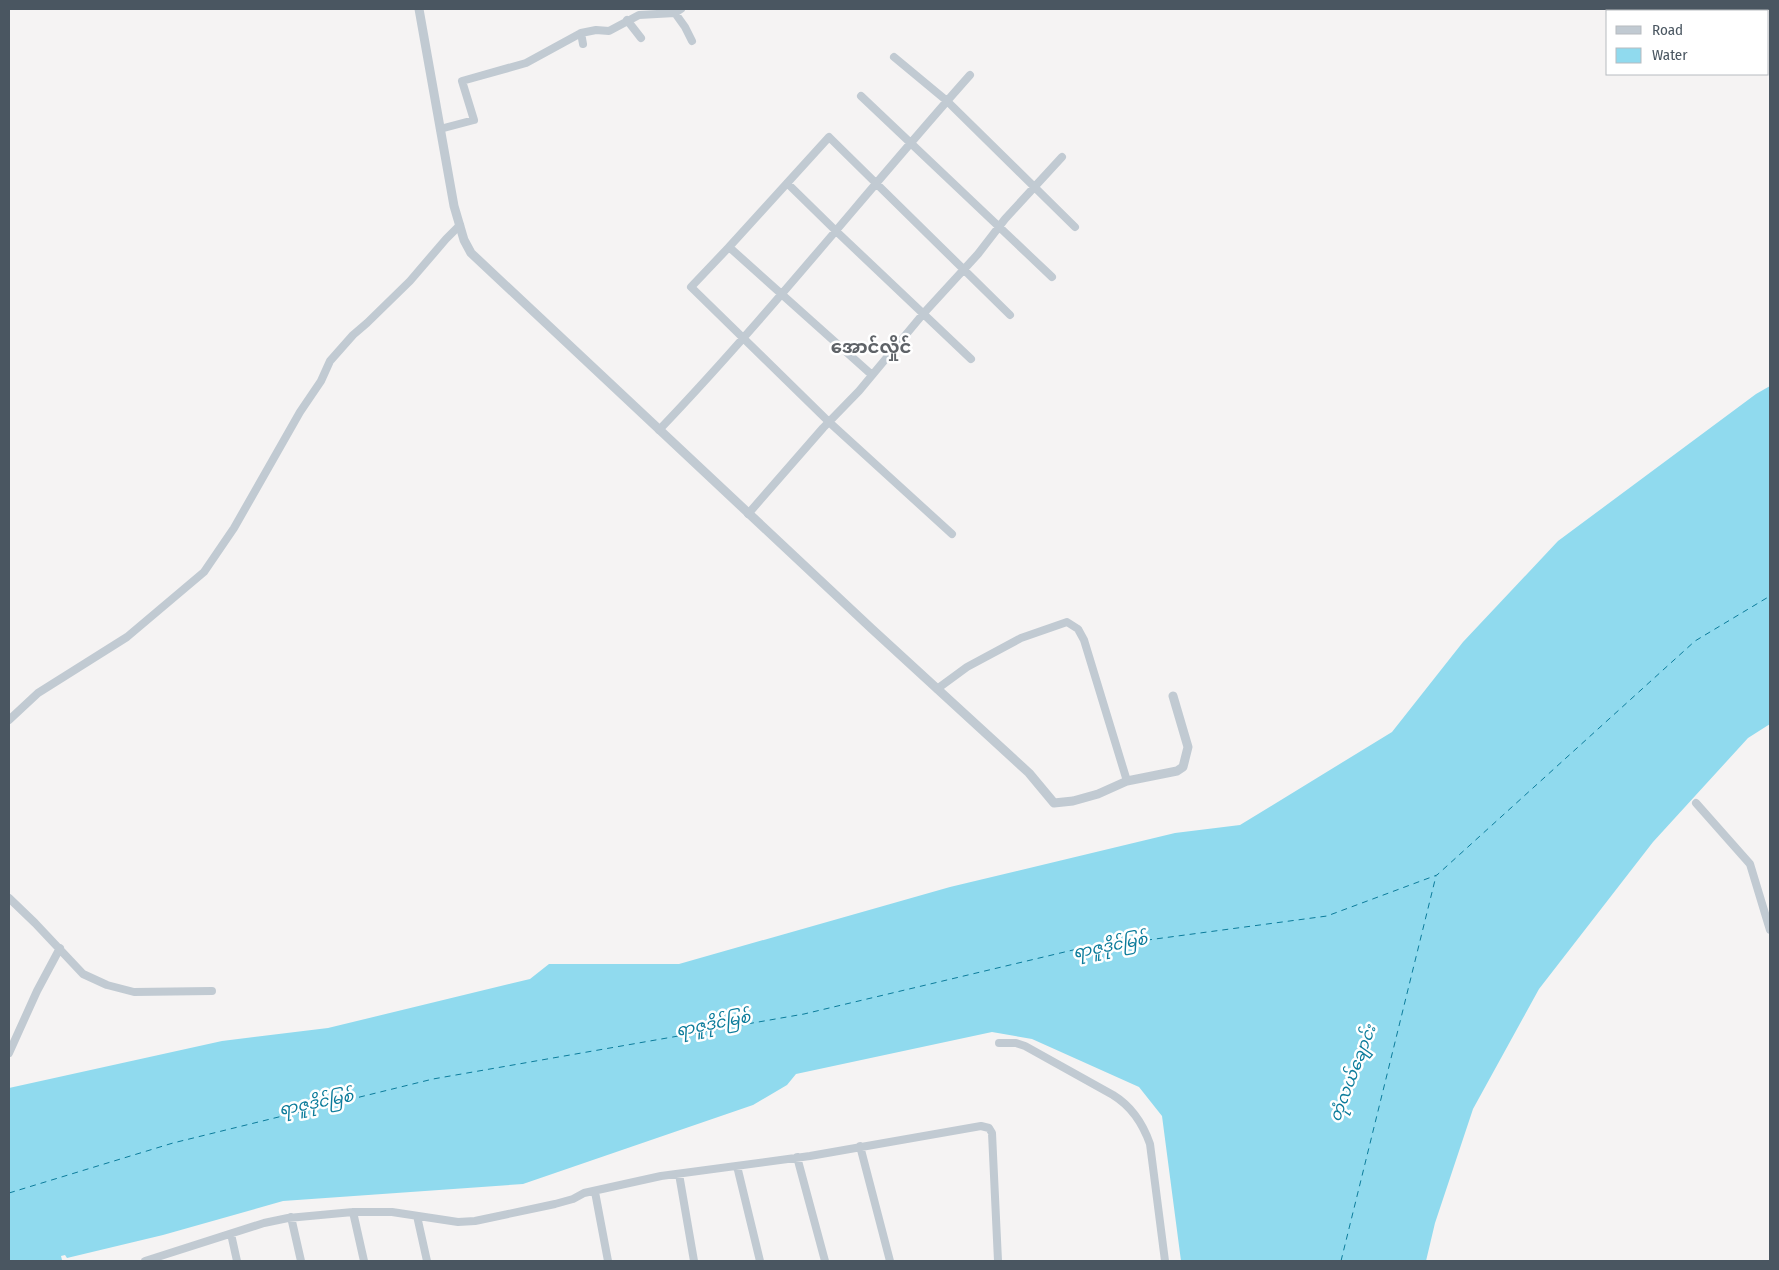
<svg xmlns="http://www.w3.org/2000/svg" width="1779" height="1270" viewBox="0 0 1779 1270" font-family="'Fira Sans Condensed','Noto Sans Myanmar',sans-serif">
<style>
.water{fill:#90daee}
.lines{fill:none;stroke-linecap:round;stroke-linejoin:round}
.ferry{stroke:#0c7c9b;stroke-width:1;stroke-dasharray:6 5;stroke-linecap:butt}
.minor{stroke:#c1cad2;stroke-width:8}
.tertiary{stroke:#c1cad2;stroke-width:9}
.labels{text-anchor:middle;stroke-width:5;stroke-linejoin:round;paint-order:stroke}
.water-label{font-size:16px;font-style:italic;fill:#0c7c9b;stroke:#fff}
.quarter-label{font-size:18px;font-weight:bold;fill:#5f6368;stroke:#fff}
</style>
<rect width="100%" height="100%" fill="#f5f3f3"/>
<path class="water" d="M1770,386V724L1748,738L1653,842L1539,989L1473,1109L1435,1223L1426,1261H1181L1162,1116L1139,1087L1032,1039L992,1032L796,1074L787,1085L753,1105L523,1184L283,1201L163,1235L67,1258L65,1255L61,1256L62,1260L60,1261H9V1088L222,1041L328,1028L530,979L549,964H679L950,887L1175,833L1240,825L1392,732L1463,642L1558,541L1756,394Z"/>
<g class="lines">
<path class="ferry" d="M9,1193L173,1143L433,1079L804,1014L1073,950L1327,916L1437,875L1695,641L1770,596
M1341,1261L1436,876"/>
<path class="minor" d="M675,13L685,27L692,41
M627,20L641,38
M581,33L583,44
M894,57L947,101L1075,227
M861,96L1052,277
M440,129L474,120L462,81L526,63L581,33L596,30L609,31L639,15L675,13L681,9
M787,183L836,231L971,359
M729,247L691,287L829,422L952,534
M872,375L729,247L829,137L1010,315
M659,430C768,316 866,192 970,75
M748,514L823,428L859,391L923,314L978,254L1005,219L1062,157
M937,689L967,667L1021,638L1067,622L1078,629L1084,640L1127,781
M9,720L38,693L127,637L204,572L234,528L300,412L321,381L330,361L353,335L367,323L410,281L446,239L460,225
M1696,803L1750,864L1770,930
M9,898L35,923L83,974L107,985L134,992L212,991
M999,1043H1016L1025,1046L1113,1095C1131,1106 1143,1124 1150,1144L1165,1261
M9,1053L37,991L60,948
M860,1146L890,1261
M797,1157L825,1261
M737,1166L760,1261
M679,1174L694,1261
M595,1192L608,1261
M353,1212L364,1261
M417,1216L427,1261
M291,1217L301,1261
M231,1234L237,1261
M145,1261L264,1223L288,1218L353,1212H392L458,1222L475,1221L555,1204L573,1199L584,1193L661,1176L810,1156L981,1126L989,1128L992,1133L998,1261"/>
<path class="tertiary" d="M419,9L454,206L464,240L471,253L872,629L1029,773L1054,803L1073,801L1098,794L1127,781L1177,771L1183,767L1188,747L1173,696"/>
</g>
<g class="labels">
<g class="water-label">
<text transform="translate(1110 945) rotate(-11)" y="6">ရာဇူဒိုင်မြစ်</text>
<text transform="translate(713 1023) rotate(-11)" y="6">ရာဇူဒိုင်မြစ်</text>
<text transform="translate(1352 1073) rotate(-69)" y="6">တုံလယ်ချောင်း</text>
<text transform="translate(316 1102) rotate(-11)" y="6">ရာဇူဒိုင်မြစ်</text>
</g>
<g class="quarter-label">
<text x="871" y="353">အောင်လှိုင်</text>
</g>
</g>
<rect width="1779" height="1270" fill="none" stroke="#4a5661" stroke-width="20"/>
<rect x="1606" y="10" width="162" height="65" fill="#ffffff" stroke="#b7bbc0"/>
<rect x="1616" y="26" width="25" height="8" fill="#c1cad2" stroke="#b7bbc0"/>
<text x="1652" y="35" font-size="15" fill="#4a5661">Road</text>
<rect x="1616" y="48" width="25" height="15" fill="#90daee" stroke="#b7bbc0"/>
<text x="1652" y="60" font-size="15" fill="#4a5661">Water</text>
</svg>
